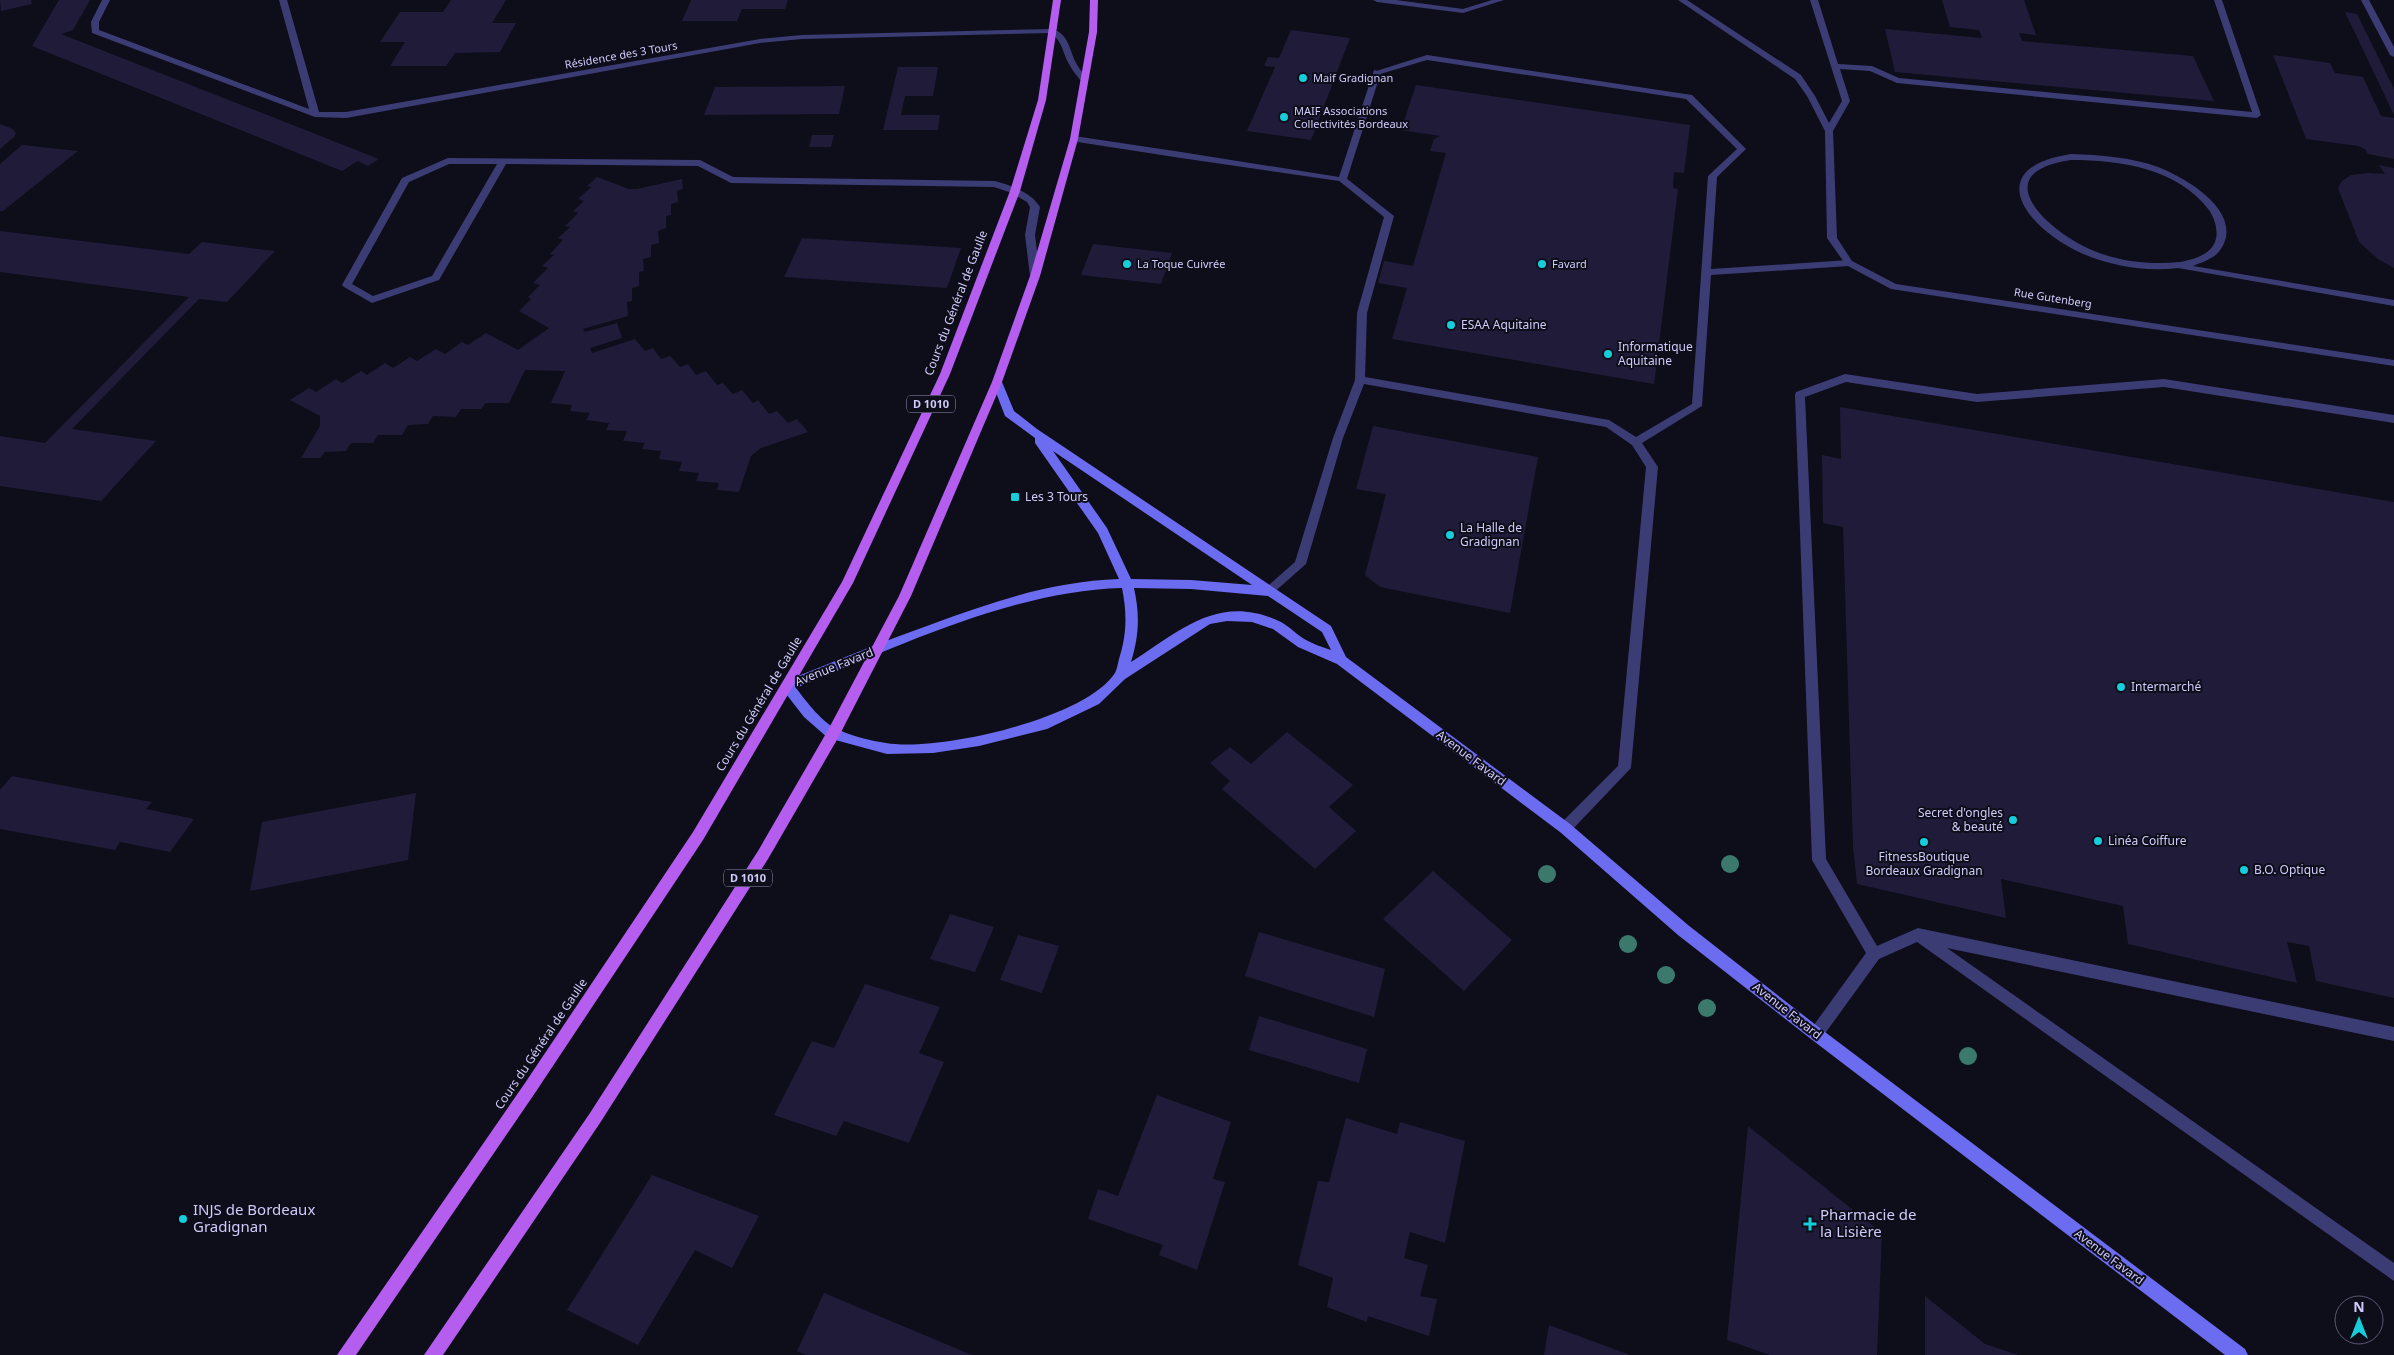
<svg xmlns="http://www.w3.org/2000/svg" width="2394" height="1355" viewBox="0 0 2394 1355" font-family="'Noto Sans',sans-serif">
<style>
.building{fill:#201b39}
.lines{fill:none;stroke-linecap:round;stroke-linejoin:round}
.lane{fill:#3c3c75;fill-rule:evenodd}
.street{fill:#3c3c75;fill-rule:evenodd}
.secondary{fill:#6c6cf0;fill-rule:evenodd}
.primary{fill:#b45def;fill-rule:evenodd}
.tree{fill:#3b796d}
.poi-dot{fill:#16cddb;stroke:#0e0d1a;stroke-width:2}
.labels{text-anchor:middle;stroke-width:4;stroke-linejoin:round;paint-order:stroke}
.far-street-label{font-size:11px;fill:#cfcbfa;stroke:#0e0d1a}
.far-poi-label{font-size:11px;fill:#cfcbfa;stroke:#0e0d1a;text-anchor:start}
.shield{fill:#0e0d1a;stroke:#9592b7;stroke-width:1}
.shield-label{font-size:11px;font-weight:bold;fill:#cfcbfa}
.street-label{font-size:12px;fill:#cfcbfa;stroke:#0e0d1a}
.poi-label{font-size:12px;fill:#cfcbfa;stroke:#0e0d1a;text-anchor:start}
.near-poi-label{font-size:15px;fill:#cfcbfa;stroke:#0e0d1a;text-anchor:start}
</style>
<rect width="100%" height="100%" fill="#0e0d1a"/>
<path class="building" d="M0,0H31L32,4L1,11Z
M59,0H90L73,30L61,34L379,159L368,166L358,161L342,171L32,46Z
M451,0H506L492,23H516L500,52L455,53L446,66H390L405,42H380L400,12H443Z
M691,0H788L785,9H742L737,21H682Z
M1942,0H2024L2036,35L2019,33L2022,41L2193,56L2214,101L1895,72L1885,29L1982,38L1979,30L1950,27Z
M2345,12L2357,14L2394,89V115Z
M1291,30L1350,38L1311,140L1247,131L1275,67L1264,66L1268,57L1279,58Z
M2273,55L2330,63L2335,73L2363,77L2381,116L2394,118V159L2368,154L2365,149L2358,146L2306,139Z
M898,67H938L933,96H905L901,115H940L938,130H883Z
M1416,85L1690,125L1684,173L1674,172L1673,188L1678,189L1654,384L1392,339L1407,288L1378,283L1384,261L1413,266L1446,153L1430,151L1434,139L1440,136L1401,130Z
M845,86L839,114L704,115L715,87Z
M0,124L13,129L16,133L14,137L0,149Z
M812,135H834L831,147H809Z
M22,145L78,151L3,211H0V164Z
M2379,165L2394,168V268L2378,259L2359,242L2338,188L2342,181L2351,175L2368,173L2385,174Z
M597,177L629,189H637L682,179L683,189L677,191L678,202L671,204V215L666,216V228L658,231L659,243L651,245V257L643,259L644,271L639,272V286L632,288V301L627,302L628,316L583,329L585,332L617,323L622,338L590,348L592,353L635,339L645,351L653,348L661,359L670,356L680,367L688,364L696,375L706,371L717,385L723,383L733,394L742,390L753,403L758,400L769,414L777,411L788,423L797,419L808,432L761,448L751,456L739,492L717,490L719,483L696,481L699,473L679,471L682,462L659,459L661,451L642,449L645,443L623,441L627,431L606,430L609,423L586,420L590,413L570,411L572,405L551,403L565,371L525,370L509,403H486L481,409H461L456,417L433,416L428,424L408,425L402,435H378L373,443H351L346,451L325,452L320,458H301L320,426V416L290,400L309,388L316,392L336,379L342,383L361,371L367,375L385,363L393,368L410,357L417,361L436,349L445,354L462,342L468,345L486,333L518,350L549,328L519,311L531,299L528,297L540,285L533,283L548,268L542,266L554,255L550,254L563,240L558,238L570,227L565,226L578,213L573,211L584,201L578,199L591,187L587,186Z
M0,231L189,254L202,242L275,251L227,302L199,299L72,429L156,441L101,501L0,486V436L45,443L189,297L0,272Z
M802,238L961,248L947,288L784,277Z
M1093,244L1172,253L1161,284L1081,275Z
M1840,407L2394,502V998L2316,981L2309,946L2287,942L2297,983L2128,944L2123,906L2001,879L2006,918L1857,884L1853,847L1843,527L1823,523L1822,455L1841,459Z
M1373,426L1538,457L1510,613L1380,587L1365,575L1386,494L1356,489Z
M1287,732L1353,785L1329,807L1356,831L1315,869L1222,789L1230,781L1210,763L1230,747L1251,764Z
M12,776L152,802L146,809L194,819L170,852L120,842L115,850L0,829V790Z
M416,793L408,860L250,891L262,822Z
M1433,871L1512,940L1464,991L1383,919Z
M950,914L994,927L975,972L930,959Z
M1259,932L1385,969L1374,1017L1245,976Z
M1018,935L1059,946L1042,993L1000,980Z
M865,984L940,1007L919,1053L944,1062L909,1143L844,1121L836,1136L774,1115L812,1041L834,1048Z
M1259,1016L1367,1049L1359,1083L1249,1050Z
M1157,1095L1231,1122L1213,1179L1225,1182L1197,1270L1159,1255L1163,1245L1088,1219L1098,1189L1118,1196Z
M1346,1118L1397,1134L1400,1122L1465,1141L1445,1243L1410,1232L1404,1258L1428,1265L1420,1296L1437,1299L1429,1336L1368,1316L1367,1322L1327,1307L1333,1278L1298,1265L1318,1181L1329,1182Z
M1748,1126L1882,1233L1877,1355H1770L1727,1340Z
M652,1175L759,1216L732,1268L695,1250L638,1345L567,1310Z
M824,1293L972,1355H806L797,1351Z
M1925,1296L1985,1344L2018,1355H1925Z
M1549,1325L1630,1355H1544Z"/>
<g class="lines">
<path class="lane" d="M102,0H110L99,22V30L309,109L279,0H287L319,112H346L760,39L802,35L1052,29C1069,34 1069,49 1076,63C1079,69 1084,74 1088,79L1081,81C1077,76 1072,70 1069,64C1062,52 1063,41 1050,33L802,39L760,43L346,118L315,117L92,33L91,22Z
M1373,0H1396L1463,9L1492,0H1504L1463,13L1377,2Z
M1678,0H1687L1801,75L1815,96L1829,123L1842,101L1810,0H1818L1838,64L1872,66L1899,78L2252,112L2214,0H2222L2261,115L2257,118L1897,83L1870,71L1840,69L1850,101L1833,131L1829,134L1825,131L1807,96L1795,79Z
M2361,0H2369L2394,47V57L2390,55Z
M1427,55L1692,95L1746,149L1717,177L1711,269L1849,260L1854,263L1849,266L1711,275L1702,406L1642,443L1658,467L1631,768L1570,832L1565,834L1560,832L1558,828L1560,824L1618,766L1646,467L1632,445L1606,427L1364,384L1343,438L1306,564L1272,594L1268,596L1262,591L1295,562L1333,438L1355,380L1357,313L1384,217L1338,180L1346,178L1394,216L1367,313L1365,377L1609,420L1636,437L1692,404L1708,176L1737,149L1686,99L1427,60L1377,75L1373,72Z
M1074,136L1181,152L1185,155L1181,158L1071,141L1070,139Z
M2071,154C2101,155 2130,157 2158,167C2184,177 2232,205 2226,237C2224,246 2219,254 2211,258C2205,262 2199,263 2193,266L2394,300V306L2178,268C2145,272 2111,266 2081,253C2026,228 1980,168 2071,154ZM2071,160C2120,160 2177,168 2209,210C2215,219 2219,232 2215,242C2210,255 2192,260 2180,262C2151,265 2122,262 2094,251C2050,233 1982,173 2071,160Z
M448,158L700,160L733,177L995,181C1012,186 1031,192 1040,207L1035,235L1040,276L1035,279L1030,276L1025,235L1030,207L1027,202L1012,193L994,187L731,183L698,166L506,164L439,280L372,303L344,287L342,285L402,178ZM449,164H497L432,276L373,296L352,284L409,182Z
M1845,374L1977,394L2164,379L2394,415V423L2164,387L1977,402L1846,382L1805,397L1826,859L1877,946L1918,928L2394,1027V1041L1947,948L2394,1263V1281L1917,942L1879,959L1821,1039L1816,1041L1811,1039L1809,1034L1811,1029L1866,953L1812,860L1795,395L1796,392Z"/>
<path class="street" d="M1374,70L1381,72L1346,182L1181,158L1177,155L1181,152L1339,177Z
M1829,128L1833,131L1837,238L1852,261L1896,284L2394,360V366L1891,289L1846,265L1827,238L1825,131Z"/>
<path class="secondary" d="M997,378L1002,382L1014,411L1037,429L1331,626L1346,657L1570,824L1688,925L1821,1029L2245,1349L2248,1355H2225L1811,1039L1678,935L1560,832L1337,664L1298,647L1273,629L1252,622L1227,621L1210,624L1125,679L1099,704L1047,729L979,746L933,753L887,754L828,738L804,717L783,690L781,686L783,682C833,662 884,641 935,623C994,601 1055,581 1119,579L1098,533L1035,443V438L1005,416L992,382ZM1053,451L1252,585L1191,580L1131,579L1107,528ZM1122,588C1127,613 1127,634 1119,659C1118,663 1117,669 1115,673C1085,719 938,752 886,743C871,741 852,736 839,730C823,724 806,701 796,688C897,647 1012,591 1122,588ZM1134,588L1191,589L1268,596L1322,632L1331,650C1322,647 1313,644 1306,640C1297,635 1290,627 1281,622C1219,592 1180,631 1131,662C1139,636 1140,615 1134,588Z"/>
<path class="primary" d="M1053,0H1061L1046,100L1020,191L950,374L853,583L703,840L535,1093L356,1355H337L525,1083L693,832L842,582L940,374L1010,191L1038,100Z
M1090,0H1098L1097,32L1078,139L1040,276L1002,382L911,596L838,738L768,859L600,1123L443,1355H424L590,1113L758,851L828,730L899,596L992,382L1030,276L1070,139L1089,32Z"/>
</g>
<g class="tree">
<circle cx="1730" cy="864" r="9"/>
<circle cx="1547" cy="874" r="9"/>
<circle cx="1628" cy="944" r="9"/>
<circle cx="1666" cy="975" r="9"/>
<circle cx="1707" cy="1008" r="9"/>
<circle cx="1968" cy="1056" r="9"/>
</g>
<g class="poi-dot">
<circle cx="1303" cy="78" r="5"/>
<circle cx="1284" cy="117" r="5"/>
<circle cx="1127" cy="264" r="5"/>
<circle cx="1542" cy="264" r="5"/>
<circle cx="1451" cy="325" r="5"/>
<circle cx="1608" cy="354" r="5"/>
<rect x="1010" y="492" width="10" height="10" rx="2.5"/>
<circle cx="1450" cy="535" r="5"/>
<circle cx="2121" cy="687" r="5"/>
<circle cx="2013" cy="820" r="5"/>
<circle cx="2098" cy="841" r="5"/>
<circle cx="1924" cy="842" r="5"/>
<circle cx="2244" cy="870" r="5"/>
<circle cx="183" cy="1219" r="5"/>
<path d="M1807.5 1216.5h5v5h5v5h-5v5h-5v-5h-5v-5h5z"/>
</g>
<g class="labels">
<g class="far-street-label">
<text transform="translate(621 55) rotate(-10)" y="4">Résidence des 3 Tours</text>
<text transform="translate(2053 298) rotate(9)" y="4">Rue Gutenberg</text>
</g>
<g class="far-poi-label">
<text x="1313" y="82">Maif Gradignan</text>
<text x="1294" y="115">MAIF Associations<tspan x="1294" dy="13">Collectivités Bordeaux</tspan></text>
<text x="1137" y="268">La Toque Cuivrée</text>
<text x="1552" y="268">Favard</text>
</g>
<g class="shield">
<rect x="907" y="395.5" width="48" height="17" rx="4"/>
<rect x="724" y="869.5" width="48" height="17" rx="4"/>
</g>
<g class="shield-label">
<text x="931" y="408">D 1010</text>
<text x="748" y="882">D 1010</text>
</g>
<g class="street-label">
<text transform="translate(956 303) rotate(-69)" y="4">Cours du Général de Gaulle</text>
<text transform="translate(834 667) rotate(-22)" y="4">Avenue Favard</text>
<text transform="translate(759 704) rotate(-59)" y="4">Cours du Général de Gaulle</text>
<text transform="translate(1471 758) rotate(37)" y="4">Avenue Favard</text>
<text transform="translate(1787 1011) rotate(38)" y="4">Avenue Favard</text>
<text transform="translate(541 1044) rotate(-56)" y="4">Cours du Général de Gaulle</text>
<text transform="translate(2109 1257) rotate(37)" y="4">Avenue Favard</text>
</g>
<g class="poi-label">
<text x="1461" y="329">ESAA Aquitaine</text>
<text x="1618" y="351">Informatique<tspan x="1618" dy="14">Aquitaine</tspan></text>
<text x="1025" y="501">Les 3 Tours</text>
<text x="1460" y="532">La Halle de<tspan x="1460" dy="14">Gradignan</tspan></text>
<text x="2131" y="691">Intermarché</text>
<text x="2003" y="817" text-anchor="end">Secret d'ongles<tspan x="2003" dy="14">&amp; beauté</tspan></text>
<text x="2108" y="845">Linéa Coiffure</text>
<text x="1924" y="861" text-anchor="middle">FitnessBoutique<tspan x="1924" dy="14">Bordeaux Gradignan</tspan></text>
<text x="2254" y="874">B.O. Optique</text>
</g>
<g class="near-poi-label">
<text x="193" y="1215">INJS de Bordeaux<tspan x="193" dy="17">Gradignan</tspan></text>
<text x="1820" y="1220">Pharmacie de<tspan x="1820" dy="17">la Lisière</tspan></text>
</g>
</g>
<g transform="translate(2359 1320)"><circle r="24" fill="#0e0d1a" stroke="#5b5974"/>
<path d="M0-4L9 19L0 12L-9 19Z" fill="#16cddb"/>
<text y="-8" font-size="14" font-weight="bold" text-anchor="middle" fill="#cfcbfa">N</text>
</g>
</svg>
